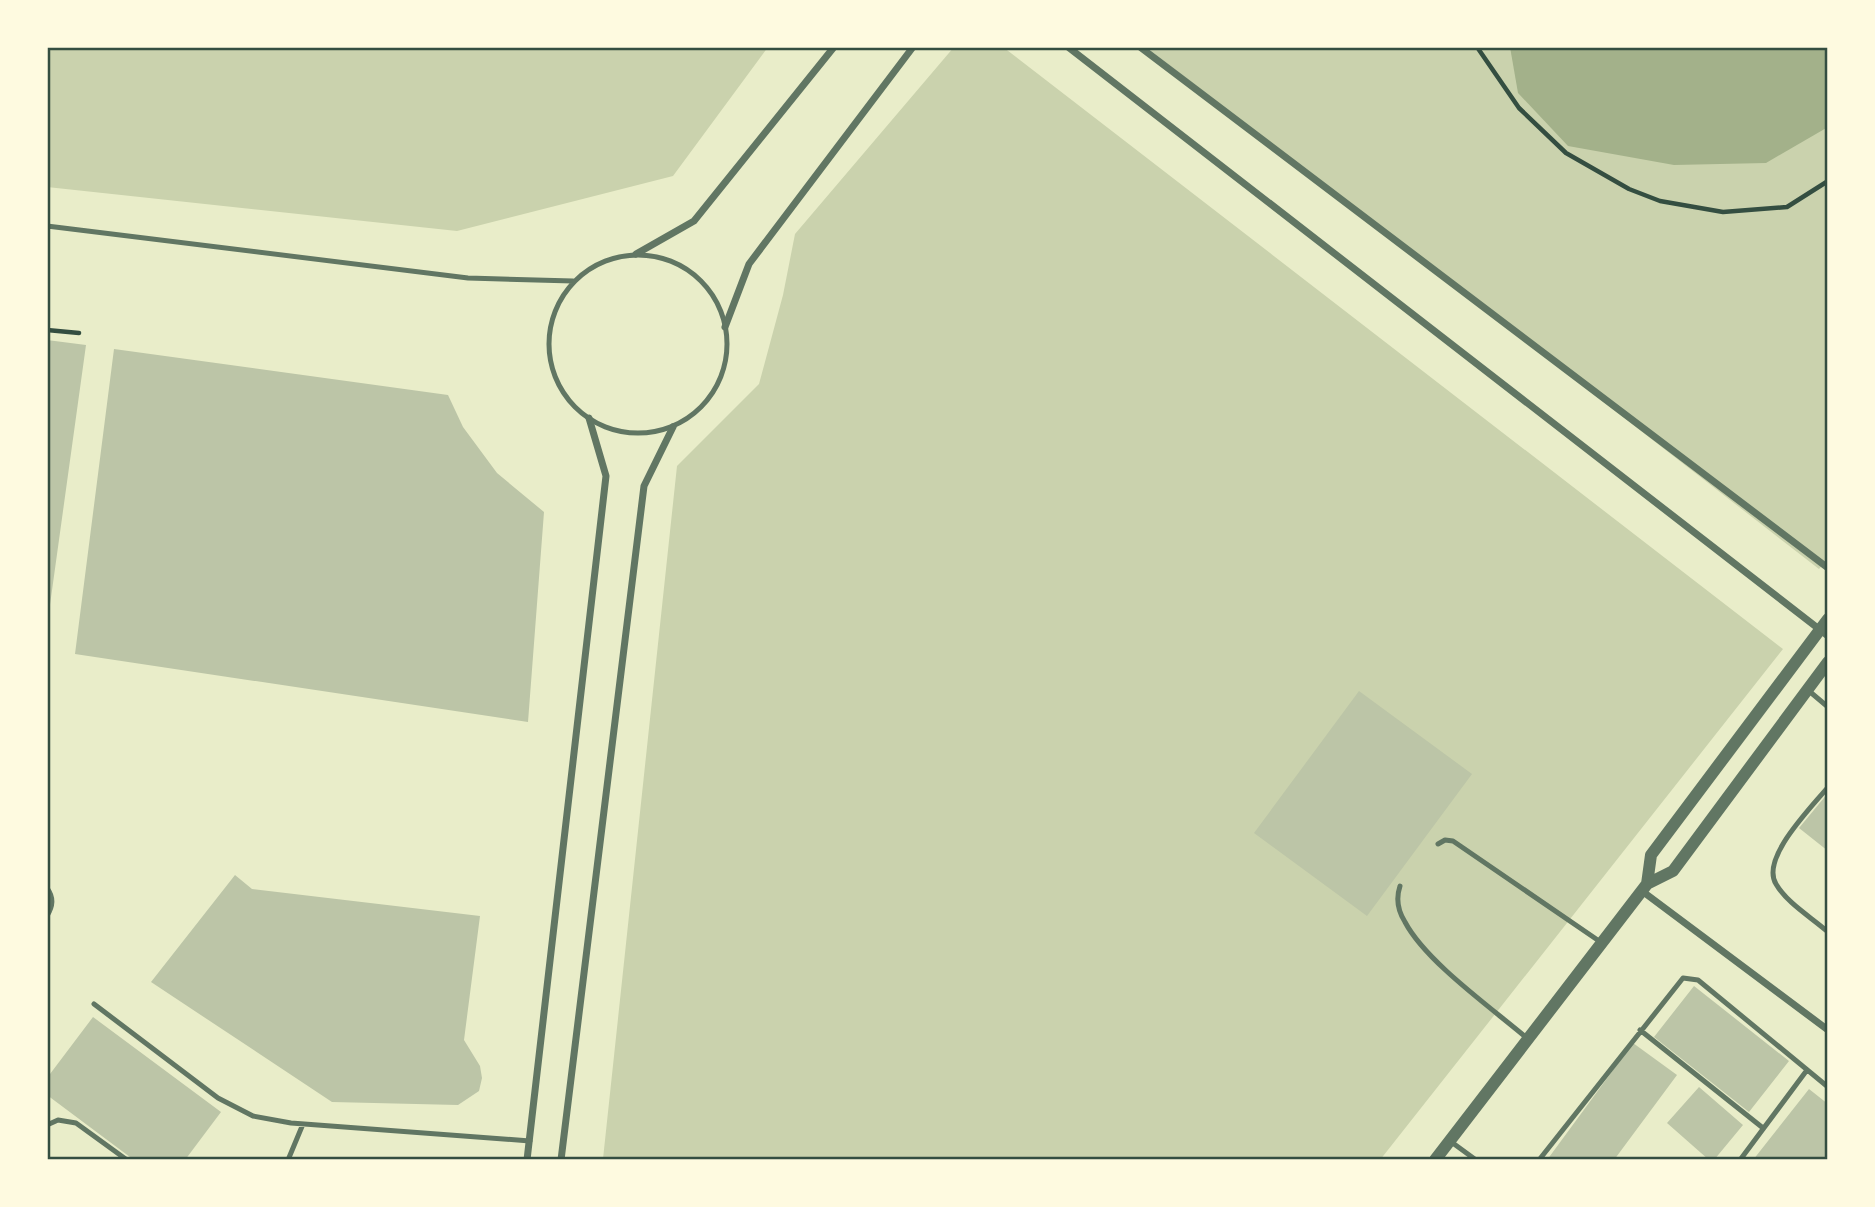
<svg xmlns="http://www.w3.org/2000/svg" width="1875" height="1207" viewBox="0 0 1875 1207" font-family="Quicksand,sans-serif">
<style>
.green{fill:#cad2ad}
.water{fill:#a3b18a}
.building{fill:#bcc5a7}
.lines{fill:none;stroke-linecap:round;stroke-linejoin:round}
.path{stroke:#344e41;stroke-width:4.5}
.service{stroke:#617663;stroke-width:5}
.minor{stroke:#617663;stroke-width:7}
.tertiary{stroke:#617663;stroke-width:12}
.neatline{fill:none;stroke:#344e41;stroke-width:2.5}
</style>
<rect width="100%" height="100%" fill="#e9edc9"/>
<path class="green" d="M47,47H768L673,176L457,231L47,187Z
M954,47H1003L1783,649L1380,1160L603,1159L677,466L759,384L783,295L795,234Z
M1146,47H1828V559L1819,569Z"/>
<path class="water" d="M1510,47H1828V127L1766,163L1674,165L1568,146L1518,93Z"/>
<path class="building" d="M47,340L86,345L49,612H47Z
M114,349L448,395L463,427L497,473L544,512L528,722L75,654Z
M1359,691L1472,774L1367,916L1254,833Z
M1828,793V851L1799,828Z
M235,875L252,889L480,916L464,1040L480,1066L482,1078L479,1091L458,1105L332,1102L151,982Z
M1694,986L1789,1061L1749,1112L1654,1037Z
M93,1017L221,1112L185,1160H134L47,1095V1078Z
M1633,1043L1677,1075L1614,1160H1547Z
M1699,1087L1743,1125L1714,1160H1709L1667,1123Z
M1809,1089L1828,1104V1160H1753Z"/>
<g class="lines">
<path class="path" d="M1477,47L1519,108L1566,153L1629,189L1660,201L1723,212L1787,207L1828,181
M47,330L79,333"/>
<path class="service" d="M47,226L468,278L573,281
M549 344a89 89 0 1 1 178 0a89 89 0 1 1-178 0Z
M1809,691L1828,707
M1828,787C1812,807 1760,858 1776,884C1787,903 1811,917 1828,932
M1438,844L1445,840L1453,841L1602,943
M1400,886C1396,898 1398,911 1405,922C1426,962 1493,1009 1528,1039
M47,888C54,898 53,906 47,916
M94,1004L218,1098L253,1116L291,1123L530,1141
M1640,1030L1763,1128
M47,1125L58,1120L76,1123L127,1160
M1450,1141L1476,1160
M288,1160L303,1124
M1539,1160L1683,978L1698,980L1828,1087
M1740,1160L1807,1070"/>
<path class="minor" d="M1068,47L1828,636
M1140,47L1828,568
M636,254L694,221L834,47
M725,327L749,264L913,47
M1642,891L1828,1030
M527,1160L606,476L589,418
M561,1160L644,486L673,427"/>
<path class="tertiary" d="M1647,884L1651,855L1828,619
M1435,1160L1647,884L1673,871L1828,662"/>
</g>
<rect width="1875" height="1207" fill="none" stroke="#fefae0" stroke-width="98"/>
<rect x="49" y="49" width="1777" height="1109" class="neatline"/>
</svg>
